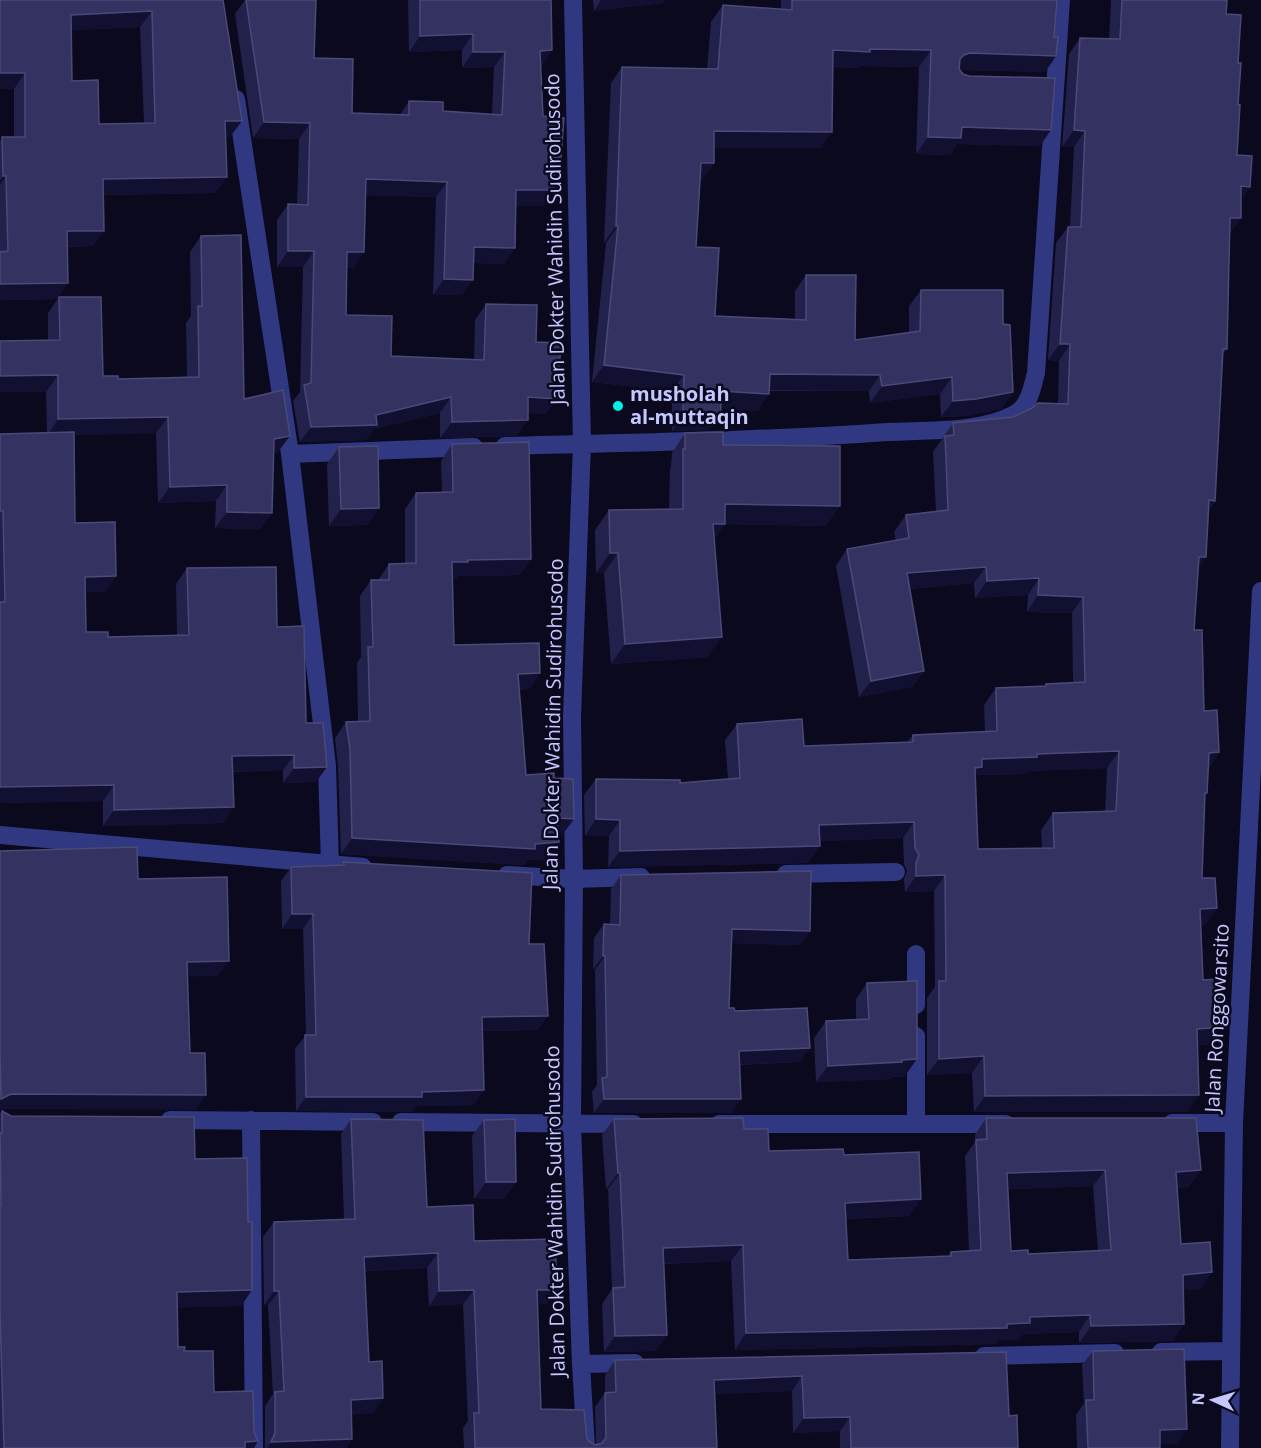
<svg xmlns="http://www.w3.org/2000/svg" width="1261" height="1448" viewBox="0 0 1261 1448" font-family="'Open Sans',sans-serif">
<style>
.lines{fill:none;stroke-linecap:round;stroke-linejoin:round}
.minor{stroke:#303881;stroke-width:18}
.wall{fill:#22214c;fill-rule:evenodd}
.shaded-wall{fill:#111031}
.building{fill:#343260;stroke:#4a4a79;stroke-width:1.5;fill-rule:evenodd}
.poi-dot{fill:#00f0e5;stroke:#0a091d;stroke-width:2}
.labels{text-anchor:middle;stroke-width:5;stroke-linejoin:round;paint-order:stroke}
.street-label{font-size:20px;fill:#c5c7ff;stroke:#0a091d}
.poi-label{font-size:20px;font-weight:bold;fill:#c5c7ff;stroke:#0a091d;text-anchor:start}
</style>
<rect width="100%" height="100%" fill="#0a091d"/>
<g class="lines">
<path class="minor" d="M573,0L582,444L572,717L574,879L572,1124L581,1364L586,1448
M236,99L290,454L327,766L330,865
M505,446C632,442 760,441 887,432C926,430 979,433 1013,415C1029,408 1032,388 1036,373L1061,0
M290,454L474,447
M0,835L363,867
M786,874L896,872
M507,875L574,879L641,877
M916,1005V954
M170,1120L373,1122
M251,1120L254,1448
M401,1122L634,1124
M1172,1123H1234
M719,1124H1006
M916,1124V1036
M1161,1352L1231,1351
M984,1356L1115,1353
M581,1364L635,1363
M1230,1448L1234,1123L1261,591"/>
</g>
<path class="wall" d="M0,0H223L230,137H226L227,177L215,193L103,195L104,231L93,246L67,247L57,299L0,300V141L2,137H14V89ZM140,27L144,123L99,124L72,81L71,30Z
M245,0H316L314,58L352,113L400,115L409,101L443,111L492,114L494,67L462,68V50L409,52L408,0H551L552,50L541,66H540L543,116L561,157L555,167L554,190L543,206H516L515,248L504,264L474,263L462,295H433L436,197L366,195L364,252L353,268H347L346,315L391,356L474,360L475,320L486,304L536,342L546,414L528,413L517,436L440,438V413L374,429L366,440L300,442L293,401L300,392L303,267H277V220L288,204L297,205L299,139L253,138L235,14Z
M593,0H665L663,3L594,11Z
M781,0H1057L1054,37L1056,56L1045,72L960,70L1040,146L957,144L950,155L916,154L919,67L860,66L858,68L833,67L821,148H714V163L702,180H700L696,247L715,316L795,319V291L806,275L855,340L909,333V306L921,290L1003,324L1013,392L1001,409L965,416L941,417L940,394L870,403L869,391H769L758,411L720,408L721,413L709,430L672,431V391L592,382L606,243L604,242L611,83L622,67L707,69L711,22L723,5L781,10Z
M1111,0H1227L1226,14L1238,63L1237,155L1250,187L1241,199V218L1229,234L1227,349L1222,355L1215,501L1209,510L1206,557L1198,568L1194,630L1204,711L1219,752L1209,768L1205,797L1202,878L1217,908L1205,925H1201L1203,980L1222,1027L1210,1044L1197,1045L1188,1112H974L972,1073L927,1075V998L935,987L934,891L905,892L904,879L907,871L904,864L903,838L820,841V846L808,863L608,867L609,836H585L584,795L596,779L680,783L728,779L725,740L737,724L804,746L907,742L913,735L985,732L984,705L996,688L1045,686L1046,684L1073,682L1072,613L1027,612L1028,595L975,598L974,583L910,589L924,671L912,687L859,697L836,566L847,549L896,541L894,532L906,515L936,511L933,452L953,423L1013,417L1058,404L1059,361L1048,360L1056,243L1068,227H1070L1074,147H1062L1069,54L1080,38L1109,39ZM1107,768L1105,812L1053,813L1041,830L1042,848L978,849L975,777L976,775L1026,774L1028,771Z
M201,236L244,399L278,452L274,453L261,529L215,528L216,501L158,503L156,433L74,435L75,523L116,576L105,592H85L86,632L108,637L177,636L176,584L187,568L277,627L306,723L316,782L283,783V770L233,772L223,823L103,826V801L0,803V434L47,433L46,392L48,340V313L59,297L103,376L118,379L187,377L186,323L191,316L190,252Z
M685,433L723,445L826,526L725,524L714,539L708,657L611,664L604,573H596L595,530L609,510H669L670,469L671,466L672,453Z
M452,444L520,575L458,576L456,579H453L454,645L540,673L529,689L519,690L526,775L554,778L574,819L562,835H558L547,859L527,860L524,865L341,854L338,766L335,738L346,722L358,721L357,663L361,657L360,596L371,580H378L389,564L405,563V509L416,493L442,492L441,461Z
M339,447L368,525L329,526L327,464Z
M343,862L529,944L538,1030L483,1031L474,1105L416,1106L412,1112L296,1111L295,1049L306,1035L303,929H282L281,881L291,867L341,865Z
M621,875L810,931L800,945L731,943L729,1008L735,1011L800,1062L739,1065L741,1099L731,1113H594L592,1092L597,1085L595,970L593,969L594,938L604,924L610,925L611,889Z
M867,983L905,1076L892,1077L891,1079L816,1082L814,1038L826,1021L856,1019V999Z
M2,1111L11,1116L195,1159L248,1222L252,1290L241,1306L178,1307V1347L184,1351L254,1448H0V1113Z
M986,1118L1189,1187L1177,1188L1181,1244L1201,1289L1183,1290L1173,1341L1079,1343V1332L1023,1334L1019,1340H998L996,1344L735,1350L731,1261L663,1264L667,1335L655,1351L604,1352L602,1304L612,1289L608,1189H606L602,1135L614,1119L744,1129L769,1151L844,1155L921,1199L909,1216L846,1219L848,1260L948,1256L951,1252L969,1251L965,1156L975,1142V1135ZM1093,1186L1098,1251L1028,1254L1011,1251L1008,1189Z
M351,1119L427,1207L474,1241L557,1290L547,1304H537L541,1409L587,1439L591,1443L596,1444L595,1407L605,1393V1375L615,1360L1006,1352L1009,1416L1018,1448H840V1431L793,1433L792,1391L715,1394L717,1448H464L463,1428L468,1421L463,1304L429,1306L427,1268L365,1271L369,1362L383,1398L373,1413L351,1414L352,1439L346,1448H265V1406L273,1394L268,1305H264L263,1237L274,1222L344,1219L341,1134Z
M484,1120L516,1182L504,1199H474L472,1136Z
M1093,1351L1187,1429L1177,1444H1160V1448H1077L1076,1415L1084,1403L1082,1365Z"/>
<path class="shaded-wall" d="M601,0H665L663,3L594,11Z
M152,11L140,27L60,31L71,15Z
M473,34L462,50L409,52L420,36Z
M870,49L931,50L919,67L860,66L858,68L822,66L833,50Z
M552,50L541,66L528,67L540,51Z
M473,52H505L494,67L462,68Z
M970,53L1056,56L1045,72L958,70L960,59L964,55Z
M0,73H25L14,89H0Z
M225,121H242L230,137H214Z
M264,122L310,123L299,139L253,138Z
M962,127L1051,130L1040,146L957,144L950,155L916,154L928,137Z
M1074,130L1085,131L1074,147H1062Z
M714,131L832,132L821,148H703Z
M555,157H561L550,173Z
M701,163H714L702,180L689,179Z
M3,176H6L0,185V181Z
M227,177L215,193L92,195L103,179Z
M366,179L447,182L436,197L355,195Z
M1241,186L1250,187L1238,203Z
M516,190H554L543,206H505Z
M1230,218H1241L1229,235Z
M616,226H618L606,243L604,242Z
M67,231H104L93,246L55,247Z
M474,247L515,248L504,264L463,263Z
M288,251H314L303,267H277Z
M347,252H364L353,268H336Z
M444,279L473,280L462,295H433Z
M68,283L57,299L0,300V284Z
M1060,344H1070L1059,361L1048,360Z
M604,365L684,375L672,391L592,382Z
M770,374L880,375L869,391L759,390Z
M58,375L46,392H0V376Z
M952,377L940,394L870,403L882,386Z
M720,391L769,394L758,411L709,407Z
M1013,392L1001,409L965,416L941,417L953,401Z
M451,397L440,413L374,429L366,440L300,442L311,427L376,415Z
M528,397L557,399L546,414L516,413Z
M721,413L709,430L672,431L683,414Z
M168,417L156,433L47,436L58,419Z
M528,420L517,436L440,438L452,422Z
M290,436L278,452L262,456L274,439Z
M227,485L216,501L158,503L170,487Z
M1209,500L1215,501L1203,517Z
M725,504L840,506L826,526L711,524Z
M379,508L368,525L329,526L341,509Z
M227,512L272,513L261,529L215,528Z
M713,524H725L711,544Z
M610,553H618L604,573H596Z
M1199,557H1206L1194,574Z
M531,559L520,575L458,576L456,579H441L452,562L468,560Z
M986,567L974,583L896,590L907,573Z
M116,576L105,592L74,593L85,577Z
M1039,578L1028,595L975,598L987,581Z
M1038,595L1083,597L1072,613L1027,612Z
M722,637L708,657L611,664L625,644Z
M924,671L912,687L859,697L871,681Z
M540,673L529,689L506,690L518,674Z
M1119,751L1107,768L1028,771L1026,774L976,775L971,784L975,768L982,759L1037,754Z
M1219,752L1208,769L1209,753Z
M294,755L283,770L221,772L232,756Z
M327,767L316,782L283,783L294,768Z
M114,785L103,801L0,803V787Z
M234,807L223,823L103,826L114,810Z
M557,818L574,819L562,835H546Z
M596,819L620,820L609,836H585Z
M914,822L903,838L807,842L819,825Z
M352,838L535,844L559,842L547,859L527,860L524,865L341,854Z
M820,846L808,863L608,867L620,851Z
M945,875L934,891L905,892L916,876Z
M1217,908L1205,925L1189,926L1200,909Z
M292,914H313L303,929H282Z
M732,929L810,931L800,945L722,943Z
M603,956H605L595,970L593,969Z
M229,961L218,976L177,977L187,962Z
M548,1016L538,1030L472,1031L482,1017Z
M1222,1027L1210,1044L1185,1046L1197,1029Z
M810,1048L800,1062L729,1065L739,1051Z
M984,1056L972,1073L927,1075L939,1059Z
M917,1059L905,1076L892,1077L891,1079L816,1082L828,1066Z
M484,1090L474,1105L416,1106L412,1112L296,1111L306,1097Z
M11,1094L206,1095L196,1110L0,1109V1101L1,1099Z
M1199,1095L1188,1112H974L985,1096Z
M604,1099H741L731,1113H594Z
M1105,1170L1093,1186L996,1190L1007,1173Z
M1201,1170L1189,1187L1164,1189L1176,1172Z
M618,1173H620L608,1189H606Z
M486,1182H516L504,1199H474Z
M921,1199L909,1216L834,1219L845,1203Z
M743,1245L731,1261L651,1264L663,1248Z
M438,1253L427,1268L354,1271L364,1257Z
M1212,1272L1201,1289L1171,1291L1183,1275Z
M252,1290L241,1306L166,1308L177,1292Z
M474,1290L463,1304L429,1306L439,1291Z
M537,1290H557L547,1304L526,1305Z
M274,1291H279L268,1305H264Z
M1090,1315L1079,1332L1023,1334L1019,1340H998L996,1344L735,1350L746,1333L1007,1324L1030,1317Z
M1184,1324L1173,1341L1079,1343L1091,1326Z
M667,1335L655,1351L604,1352L615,1336Z
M802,1376L792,1391L704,1395L714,1380Z
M383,1398L373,1413L341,1414L351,1400Z
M850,1417L840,1431L793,1433L804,1418Z
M1187,1429L1177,1444L1150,1445L1160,1430Z
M352,1439L346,1448H267L271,1442Z
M258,1441L254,1448H241L245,1442Z"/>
<path class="building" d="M0,0H223L242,121H225L227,177L103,179L104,231H67L68,283L0,284V252L8,251L6,176H3L2,137H25V73H0ZM152,11L155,123L99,124L98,80L72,81L71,15Z
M246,0H316L314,58L353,59L352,113L409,115V101L443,102V111L502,115L505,52H473V34L420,36V0H551L552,50L540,51L543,116L564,118L561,157H555L554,190H516L515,248L474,247L473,280L444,279L447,182L366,179L364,252H347L346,315L392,316L391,356L484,360L486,304L537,305L536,342L561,343L557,399L528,397V420L452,422L451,397L376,415L377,425L311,427L304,385L311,383L314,251H288V204L308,205L310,123L264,122Z
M792,0H1057L1054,37H1058L1056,56L970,53L964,55L960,59L959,69L963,74L969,76L1055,78L1051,130L962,127L961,138L928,137L931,50L870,49V52L833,50L832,132L714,131V163H701L696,247L719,248L715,316L806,320V275H856L855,340L920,331L921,290H1003V324L1010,325L1013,392L976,399L953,401L952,377L882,386L880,375L770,374L769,394L720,391L721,413L683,414L684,375L604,365L618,226H616L622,67L718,69L723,5L792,10Z
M1122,0H1227L1226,14L1241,15L1238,63H1241L1238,104L1240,105L1237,155L1252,156L1250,187L1241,186V218H1230L1227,349H1223L1215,501L1209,500L1206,557H1199L1194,630H1202L1204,711L1217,710L1219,752L1209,753L1207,793H1205L1202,878H1215L1217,908L1200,909L1203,980L1218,979L1222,1027L1197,1029L1199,1095L985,1096L984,1056L939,1059V981H946L945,875L916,876V863L919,855L915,848L914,822L819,825L820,846L620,851V820L596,819V779L680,780V783L740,778L737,724L802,719L804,746L913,742V735L997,731L996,688L1046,686V684L1085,682L1083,597L1038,595L1039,578L987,581L986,567L907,573L924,671L871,681L847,549L909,538L906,515L948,510L945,436L954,435L953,423L1013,417L1032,408L1038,403L1068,404L1070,344H1060L1068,227H1081L1085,131L1074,130L1080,38L1120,39ZM1119,751L1116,811L1053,813L1054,848L978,849L975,768L982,767V759L1037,757V754Z
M241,235L244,399L283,390L290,436L274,439L272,513L227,512V485L170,487L168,417L58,419V375L0,376V341L60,340L59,297H101L103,376H118V379L199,377L198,306H202L201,236Z
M74,432L75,523L115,522L116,576L85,577L86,632H108V637L189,635L187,568L276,567L277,627L304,626L306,723H323L327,767L294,768V755L232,756L234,807L114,810V785L0,787V602H5L3,511H0V434Z
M723,432V445L840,446V506L725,504V524H713L722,637L625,644L618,553H610L609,510L683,509V449H685V433Z
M529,442L531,559L468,560V562H452L454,645L539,643L540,673L518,674L526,775L554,773V778L573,779L574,819L557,818L559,842L535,844V849L352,838L350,749L346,722L370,721L368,647H373L371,580H389V564L416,563V493L453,492L452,444Z
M378,446L379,508L341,509L339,447Z
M137,847L138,879L227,877L229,961L187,962L190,1053H205L206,1095L11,1094L1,1099L0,1055V851Z
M343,862L532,873L529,944H544L548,1016L482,1017L484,1090L422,1092V1097H306L305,1035H316L313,914H292L291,867L344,865Z
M811,871L810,931L732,929L729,1008H734L735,1011L807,1008L810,1048L739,1051L741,1099H604L602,1078L607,1077L605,956H603L604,924L620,925L621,875Z
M917,981V1059L902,1060V1062L828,1066L826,1021L869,1019L867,983Z
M2,1111L11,1116L194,1117L195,1159L247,1158L248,1222H252V1290L177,1292L178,1347H185L184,1351H213L214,1392L253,1391L254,1432L258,1441L245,1442V1448H4L0,1312V1205H1L0,1133H2Z
M743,1118L744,1129H768L769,1151L843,1149L844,1155L919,1152L921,1199L845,1203L848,1260L951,1256V1252L981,1250L976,1140L987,1139L986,1118H1196L1201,1170L1176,1172L1181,1244L1210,1242L1212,1272L1183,1275L1184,1324L1091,1326L1090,1315L1030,1317V1323L1007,1324V1328L746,1333L743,1245L663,1248L667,1335L615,1336L613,1288L625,1287L620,1173H618L614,1119ZM1105,1170L1111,1250L1028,1254V1250L1011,1251L1007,1173Z
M351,1119L423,1120L427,1207L473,1205L474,1241L555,1239L557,1290H537L541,1409L584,1410L587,1439L591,1443L596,1445L602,1443L606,1438L605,1393L616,1392L615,1360L1006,1352L1009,1416L1017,1415L1018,1448H851L850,1417L804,1418L802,1376L714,1380L717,1448H475L474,1413H479L474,1290L439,1291L438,1253L364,1257L369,1362L382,1361L383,1398L351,1400L352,1439L271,1442L275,1433V1392L284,1391L279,1291H274V1222L355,1219Z
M515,1119L516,1182H486L484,1120Z
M1184,1349L1187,1429L1160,1430V1448H1088L1086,1400H1094L1093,1351Z"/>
<circle class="poi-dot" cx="618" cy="406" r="6"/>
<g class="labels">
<g class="street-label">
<text transform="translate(555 239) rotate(-91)" y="7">Jalan Dokter Wahidin Sudirohusodo</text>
<text transform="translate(553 724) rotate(-89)" y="7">Jalan Dokter Wahidin Sudirohusodo</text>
<text transform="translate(1217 1018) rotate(-87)" y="7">Jalan Ronggowarsito</text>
<text transform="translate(555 1211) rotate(-91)" y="7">Jalan Dokter Wahidin Sudirohusodo</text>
</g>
<g class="poi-label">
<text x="630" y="401">musholah<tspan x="630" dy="23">al-muttaqin</tspan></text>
</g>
</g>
<g transform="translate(1213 1400) rotate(274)" stroke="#0a091d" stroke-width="4.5" paint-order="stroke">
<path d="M0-4.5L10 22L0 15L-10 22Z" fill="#c5c7ff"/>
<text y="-9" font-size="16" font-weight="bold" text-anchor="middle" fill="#c5c7ff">N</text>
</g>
</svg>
